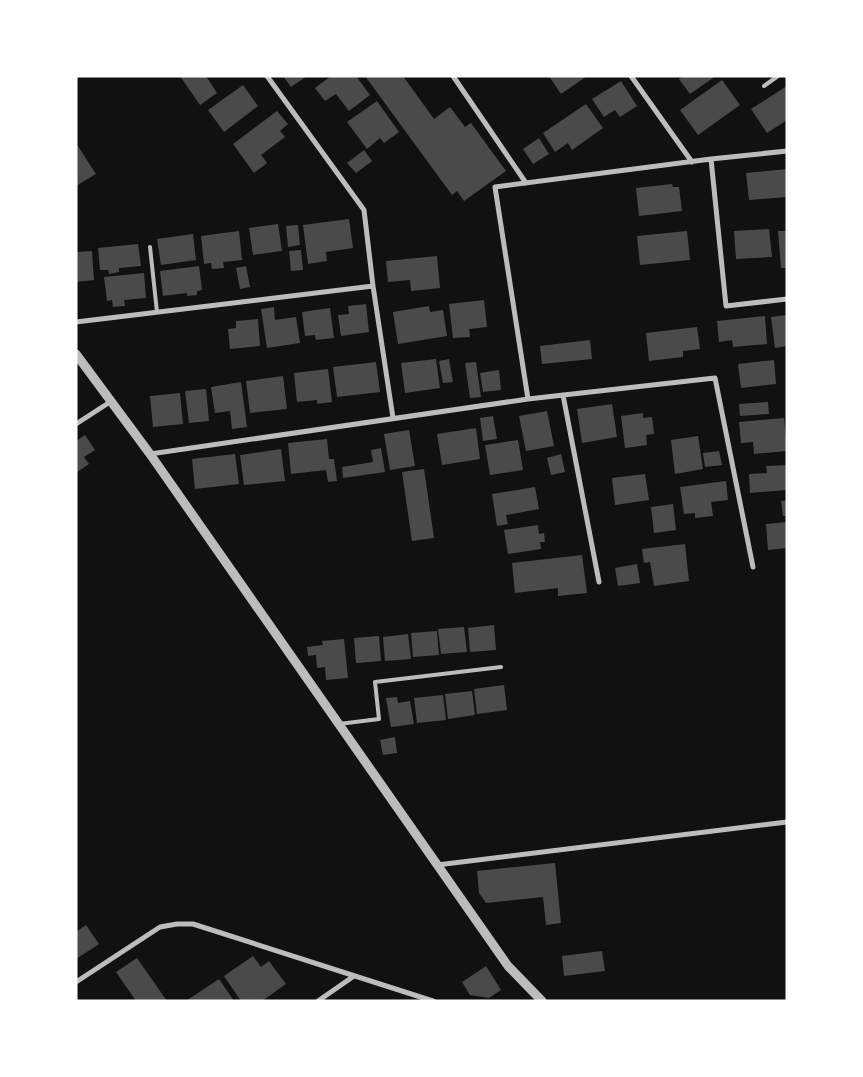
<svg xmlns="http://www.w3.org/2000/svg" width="863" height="1077" viewBox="0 0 863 1077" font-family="Roboto,sans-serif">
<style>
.building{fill:#4a4a4a}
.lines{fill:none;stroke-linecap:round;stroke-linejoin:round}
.service{stroke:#bcbcbc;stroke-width:4}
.minor{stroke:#bcbcbc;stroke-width:5}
.tertiary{stroke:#bcbcbc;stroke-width:9}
</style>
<rect width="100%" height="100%" fill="#111"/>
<path class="building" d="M180,76H206L217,93L200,105Z
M283,76H307L291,87Z
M331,76H356L370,95L349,111L336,94L325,101L315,88Z
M365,76H403L434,119L450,107L465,127L471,123L506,171L464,201L457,191L452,195Z
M549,76H587L561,94Z
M683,76H712L713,78L690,94L679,79Z
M722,80L740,105L698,135L680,110Z
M621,81L637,106L620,117L615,110L604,117L592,99Z
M243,85L258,106L224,132L208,110Z
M787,86V120L767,133L751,109Z
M377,101L399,132L384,143L380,138L367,149L347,122Z
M586,104L603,128L572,150L568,143L555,152L543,133Z
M277,111L288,124L280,131L285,137L261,155L267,163L254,173L233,144Z
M539,138L549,154L533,164L523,149Z
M76,143L96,174L76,186Z
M364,150L372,161L356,173L347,163Z
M787,169V197L749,200L746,173Z
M672,184L673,187H679L682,211L639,216L636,188Z
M349,219L353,248L326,252L327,261L308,264L303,225Z
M278,224L282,251L253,255L249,228Z
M298,225L300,245L288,247L286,226Z
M769,229L772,257L736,259L734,231Z
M239,231L242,260L223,262L224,268L212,269L211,263L204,264L201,236Z
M687,231L690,260L640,265L637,236Z
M778,231H787V268H781Z
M193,234L196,260L161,265L157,239Z
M138,244L141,266L119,268V272L109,274L108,270H100L98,248Z
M301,250L303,270L291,271L289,251Z
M92,251L94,280L76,282V252Z
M437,256L440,288L411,291L410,280L388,282L386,261Z
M199,266L202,290L197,291V295L187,296V293L163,296L160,271Z
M246,266L250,287L240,289L236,268Z
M144,273L146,298L124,300L125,306L113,307L112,300L107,301L104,277Z
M484,300L487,327L469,329L470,337L453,338L449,304Z
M366,304L369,332L341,336L338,315L349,314L348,306Z
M429,306L430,312L443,310L447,336L398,344L393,312Z
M274,307L275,320L296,317L300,343L267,348L261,309Z
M330,308L334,338L316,340L315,335L305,336L302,312Z
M787,315V346L775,348L771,317Z
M765,316L767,344L733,347L732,340L719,342L717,321Z
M258,319L260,346L230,349L228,329L236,328V321Z
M697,327L700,349L683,351V357L649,361L646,333Z
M590,340L592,359L542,364L540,346Z
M436,359L440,388L405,393L401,363Z
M449,359L453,382L443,383L439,361Z
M774,360L776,384L741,388L738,364Z
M376,362L380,392L337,397L333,367Z
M476,362L481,397L470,398L465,363Z
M328,369L332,402L317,404V400L297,402L294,373Z
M499,370L501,390L483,392L480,373Z
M283,376L287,409L250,413L246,381Z
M241,382L247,427L232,429L230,411L215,413L211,387Z
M206,389L209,421L189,423L185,391Z
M180,393L183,424L153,427L150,396Z
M768,402L769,414L740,416L739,404Z
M612,404L617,437L582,443L577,409Z
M547,411L554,446L526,451L519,416Z
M643,413V418L652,417L654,434L646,435L647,445L625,448L621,416Z
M493,416L497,439L483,441L480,418Z
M784,418L787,451L754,454L753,442L741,443L739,422Z
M476,428L480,459L442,465L437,434Z
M409,430L415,466L390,470L384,434Z
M85,435L95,450L84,457L89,464L76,473V441Z
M698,436L703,469L675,474L671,440Z
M327,439L329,459H334L337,481L328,482L326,470L291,474L288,443Z
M518,440L523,470L490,475L485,445Z
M381,448L385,472L343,478L342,467L373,462L371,450Z
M281,449L285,481L244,485L240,455Z
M719,451L722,465L705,467L703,453Z
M235,454L239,484L195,489L192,459Z
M561,454L565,472L551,475L547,458Z
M787,465V490L750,493L749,474L767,473L766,466Z
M424,469L434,538L412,541L402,472Z
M645,474L649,500L615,505L612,478Z
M726,481L728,500L711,502L713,516L695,518V513L684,514L680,487Z
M535,487L539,509L506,515L508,524L497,526L492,494Z
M787,500V516H783L781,501Z
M673,504L676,530L654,533L651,507Z
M787,522V548L768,550L766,524Z
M538,525L539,534L544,533L545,542H540L541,549L508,554L504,530Z
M685,544L689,581L654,586L650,562L644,563L642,549Z
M582,555L587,593L558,596V588L515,593L512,563Z
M637,564L640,583L618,586L615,568Z
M494,625L496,650L470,652L468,628Z
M464,627L467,652L441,654L438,629Z
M437,631L439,655L413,657L411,633Z
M408,634L411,659L385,661L383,637Z
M379,636L381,661L356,663L354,638Z
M344,639L348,678L326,680L325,667L317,668L316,655L308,656L307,647L323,645L322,641Z
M504,685L507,710L477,714L474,689Z
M472,691L475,715L448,719L445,694Z
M443,695L446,720L417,723L414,698Z
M397,697L398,703L410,701L414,724L391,727L386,698Z
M395,737L397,753L383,755L380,740Z
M555,863L561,923L546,925L543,897L486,903L479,893L477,871Z
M86,925L99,944L76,959V932Z
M602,951L605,971L564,976L562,956Z
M253,956L261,967L269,961L286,984L262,1001H241L224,976Z
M137,958L167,1001H136L116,972Z
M486,966L501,990L489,998L470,995L462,982Z
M219,979L234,1001H186Z"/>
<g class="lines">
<path class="service" d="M764,86L778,76
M150,247L157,312
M339,724L379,719L375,682L501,667"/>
<path class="minor" d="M453,76L526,183
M631,76L692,162
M711,159L726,306L787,299
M373,286L393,418
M76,322L373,286L364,210L267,76
M563,395L599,582
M528,399L715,378L753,567
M76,424L110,402
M150,454L528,399L495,187L711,159L787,151
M437,865L787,822
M76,982L160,927L177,924H193L433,1001
M318,1001L354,976"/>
<path class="tertiary" d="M76,354L150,454L508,966L542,1001"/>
</g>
<rect width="863" height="1077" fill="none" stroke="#ffffff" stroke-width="155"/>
</svg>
